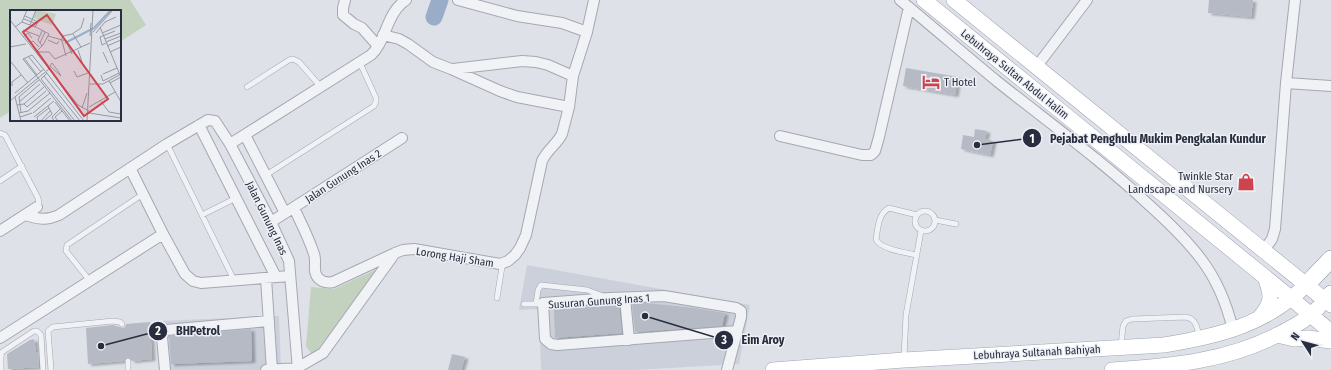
<svg xmlns="http://www.w3.org/2000/svg" width="1331" height="370" viewBox="0 0 1331 370" font-family="'Fira Sans Condensed',sans-serif">
<style>
.built{fill:#ccd0da}
.green{fill:#c3d2bf}
.lines{fill:none;stroke-linecap:round;stroke-linejoin:round}
.river{stroke:#99adc8;stroke-width:17}
.building{fill:#b6bac5;filter:url(#shadow)}
.service-casing{stroke:#a4a8b2;stroke-width:6}
.minor-casing{stroke:#a4a8b2;stroke-width:12}
.primary-casing{stroke:#9ea5b3;stroke-width:16}
.motorway-casing{stroke:#868e9e;stroke-width:18}
.service{stroke:#f1f2f6;stroke-width:5}
.minor{stroke:#f1f2f6;stroke-width:10}
.primary{stroke:#fff;stroke-width:15}
.motorway{stroke:#fff;stroke-width:17}
.labels{text-anchor:middle;stroke-width:3;stroke-linejoin:round;paint-order:stroke}
.street-label{font-size:11px;fill:#282e3f;stroke:#eef0f5}
.poi-label{font-size:11px;fill:#282e3f;stroke:#eef0f5;text-anchor:start}
.inset-river{fill:none;stroke:#99adc8;stroke-width:2}
.inset-road{fill:none;stroke:#9599a4;stroke-width:1}
.view{fill:#cd434e;fill-opacity:0.15;stroke:#cd434e;stroke-width:2}
.inset-edge{fill:none;stroke:#282e3f;stroke-width:2}
.leader{fill:none;stroke:#282e3f;stroke-width:1.5}
.callout-dot{fill:#282e3f;stroke:#eef0f5;stroke-width:1.5}
.mark-label{font-size:12px;text-anchor:middle;font-weight:bold;fill:#fff}
.callout-label{font-size:12px;text-anchor:middle;font-weight:bold;fill:#282e3f;stroke:#eef0f5;stroke-width:3;stroke-linejoin:round;paint-order:stroke}
</style>
<defs>
<filter id="shadow"><feDropShadow dx="3.5" dy="2" stdDeviation="1" flood-color="#0004"/></filter>
</defs>
<rect width="100%" height="100%" fill="#dee1e8"/>
<path class="built" d="M527,265L750,305L739,364L635,370H541L539,309L519,310Z
M279,316L281,370H161L159,321Z"/>
<path class="green" d="M0,0H130L146,25L120,42V11H11V111L0,118Z
M377,269L321,351L311,353L306,346L311,287L334,289Z"/>
<g class="lines">
<path class="river" d="M434,17L440,0"/>
</g>
<path class="building" d="M1209,0H1253L1251,17L1208,13Z
M906,68L958,77L955,95L903,86Z
M975,129L987,131L985,139L993,141L990,155L961,149L963,135L974,137Z
M646,303L694,308L725,313L722,326L635,332L632,304Z
M619,305L622,333L555,338L554,309Z
M150,322L152,359L132,361L130,358L128,357L125,359L124,361L88,364L86,328L113,325L123,328L125,327L126,324Z
M251,329L252,361L171,364L169,336Z
M34,339L36,352H38L39,367L8,369L7,354L30,340Z
M452,354L465,357L461,370H448Z"/>
<g class="lines">
<g class="service-casing">
<path id="service" d="M247,87L289,60L293,59L299,62L321,87
M0,133L5,135L38,198L39,203L37,207
M167,144L234,280
M266,175L374,106L376,101V98L360,63
M0,181L22,166
M915 221a10 10 0 1 1 20 0a10 10 0 1 1-20 0Z
M202,215L236,198
M917,215L889,208C878,214 878,228 876,239C879,249 907,253 917,255
M935,220L956,224
M90,281L66,251L67,245L143,194
M497,298L502,267L501,263
M524,304H538
M536,304L538,290L541,285L587,290L603,296
M1121,346L1123,326L1126,321L1132,319L1186,317C1196,319 1197,327 1199,336
M904,358L906,315L921,231
M128,361V370
M1,370V356L2,352L34,331H37L41,335L43,370
M51,370L48,331L53,327L113,321L120,322L122,324"/>
</g>
<g class="minor-casing">
<path id="minor" d="M345,0L343,8V15L354,24L362,28L378,46
M458,0L517,16L562,23L587,32
M900,0C933,27 965,55 998,82C1048,122 1101,160 1148,204C1167,221 1186,239 1201,259C1217,280 1227,305 1233,330
M383,35L399,39L408,44L433,62L451,69L500,91L517,97L569,107
M1037,66L1087,0
M453,69L522,61L536,62L548,65L573,76
M1286,83L1331,86
M199,125L276,277
M245,135L285,213
M780,136L862,155H871L875,151L879,137L909,7
M230,144L371,55C387,40 386,13 406,0
M130,168L163,234L185,274L193,281L201,283L290,276
M294,208C301,223 309,238 314,254C317,262 312,271 318,278C322,282 328,283 333,282L393,254
M25,215C39,219 45,221 59,215L167,144L208,120L215,121L230,144L271,222L289,261L298,370
M271,222L402,138
M0,231L37,207
M1264,250L1272,239L1275,229L1286,83L1295,0
M266,278L272,370
M625,298L629,340
M0,338L163,234
M165,370L162,337L164,332L166,330L269,321
M266,370L297,368L323,353L395,253L403,250L414,249L500,264L508,261L515,255L520,248L526,235L542,161C547,150 557,144 562,134L569,107L573,76L587,32L594,0
M727,370L741,317V311L736,308L664,296L610,298L543,303L545,339L551,344L557,345L737,331"/>
</g>
<g class="primary-casing">
<path id="primary" d="M924,0L1292,299L1331,332
M954,0L1331,305
M1259,318C1273,303 1272,295 1265,277
M1277,335L1294,339L1308,338L1331,341
M773,370L904,360L1164,345C1219,336 1266,325 1307,284
M1112,370C1171,366 1230,361 1283,332C1296,325 1308,319 1318,308"/>
</g>
<g class="motorway-casing">
<path id="motorway" d="M1307,284L1331,259
M1326,300L1331,294"/>
</g>
<use href="#service" class="service"/>
<use href="#minor" class="minor"/>
<use href="#primary" class="primary"/>
<use href="#motorway" class="motorway"/>
</g>
<defs>
<g id="hotel-bare" transform="scale(1.38)"><path d="M-6-4.5h1.5V1H6V5H4.5V3h-9V5H-6ZM-4 0a1.8 1.8 0 1 1 3.6 0ZM.5 0V-2.5h3Q6-2.5 6 0Z" fill="#cd434e" stroke="#eef0f5" stroke-width="2.5" paint-order="stroke"/></g>
<g id="shop-bare" transform="scale(1.38)"><path d="M-5-2.5h2.3a2.7 3.5 0 0 1 5.4 0H5L5.5 6h-11ZM-1.5-2.5h3a1.5 2.3 0 0 0-3 0Z" fill="#cd434e" stroke="#eef0f5" stroke-width="2.5" paint-order="stroke"/></g>
</defs>
<g fill-rule="evenodd">
<use href="#hotel-bare" x="931" y="82"/>
<use href="#shop-bare" x="1246" y="182"/>
</g>
<g class="labels">
<g class="street-label">
<text transform="translate(1015 74) rotate(39)" y="4">Lebuhraya Sultan Abdul Halim</text>
<text transform="translate(343 176) rotate(-33)" y="4">Jalan Gunung Inas 2</text>
<text transform="translate(267 218) rotate(64)" y="4">Jalan Gunung Inas</text>
<text transform="translate(455 257) rotate(9)" y="4">Lorong Haji Sham</text>
<text transform="translate(599 301) rotate(-4)" y="4">Susuran Gunung Inas 1</text>
<text transform="translate(1037 352) rotate(-3)" y="4">Lebuhraya Sultanah Bahiyah</text>
</g>
<g class="poi-label">
<text x="944" y="86">T Hotel</text>
<text x="1233" y="180" text-anchor="end">Twinkle Star<tspan x="1233" dy="13">Landscape and Nursery</tspan></text>
</g>
</g>
<g transform="translate(10 10)">
<rect width="111" height="111" fill="#dee1e8"/>
<path d="M26,0L46,4L42,15L23,8Z" fill="#c3d2bf"/>
<path class="inset-river" d="M55,33L84,18L101,0"/>
<path class="inset-road" d="M14,9L27,14M0,10L68,95L79,101M12,12L25,17L28,12L15,6M20,15L26,0M24,16L39,24L33,35L26,42M5,17L12,12L17,0M90,17L110,65M13,20L29,26M32,21L28,30L32,36M83,22L103,0M86,23L95,12L106,7M92,23L111,15M63,24L71,37M38,26L56,31L62,44M80,26L81,13M13,27L18,23L22,28M95,29L111,23M38,30L47,34L49,31M51,31L53,26L62,24L71,18L74,8M52,31L56,46M96,32L111,26M20,33L23,31L29,37M30,33L35,22M96,33L92,35L90,27L105,21M97,36L111,30M0,37L16,34M24,37L29,42H39L45,49L80,33M68,40L73,55M93,42L98,53M100,42L111,37M18,46L31,62M14,48L27,65M1,52L18,73M42,53L48,61L51,66L40,56ZM35,61L22,45L13,49L62,111M64,61L67,67L78,63M36,62L74,111M37,63L31,69L65,111M93,64L107,58M91,65L93,71L109,63M34,66L70,111M99,71L111,92M100,73L111,67M80,74H93L111,64M2,76V72L11,65M5,83L34,59M5,87L11,111M90,90L99,102L111,104M0,91L39,59M9,92L30,74M45,92L60,111M14,94L17,97L36,81M7,95L14,94L34,77M79,97L105,82M72,98L77,83M9,103L18,101L40,83M11,103L9,87L29,70M23,103L41,88M79,103L111,108M10,107L22,103M24,107L44,91M28,111L27,107L39,98M31,111L41,100M34,111L42,104L38,96M44,111L42,107L50,99M48,111L45,107L52,101M77,111L83,0"/>
<path class="view" d="M37,5L98,89L74,106L13,22Z"/>
<rect width="111" height="111" class="inset-edge"/>
</g>
<path class="leader" d="M977 145L1032 138M101 346L158 331M645 316L724 340"/>
<g class="callout-dot">
<circle cx="977" cy="145" r="4"/>
<circle cx="101" cy="346" r="4"/>
<circle cx="645" cy="316" r="4"/>
<circle cx="1032" cy="138" r="10"/>
<circle cx="158" cy="331" r="10"/>
<circle cx="724" cy="340" r="10"/>
</g>
<g class="mark-label">
<text x="1032" y="143">1</text>
<text x="158" y="335">2</text>
<text x="724" y="344">3</text>
</g>
<g class="callout-label">
<text x="1158" y="143">Pejabat Penghulu Mukim Pengkalan Kundur</text>
<text x="198" y="335">BHPetrol</text>
<text x="763" y="344">Eim Aroy</text>
</g>
<g transform="translate(1303 342) rotate(306)" stroke="#eef0f5" stroke-width="3" paint-order="stroke">
<path d="M0-3L7 15L0 10L-7 15Z" fill="#282e3f"/>
<text y="-6" font-size="11" font-weight="bold" text-anchor="middle" fill="#282e3f">N</text>
</g>
</svg>
